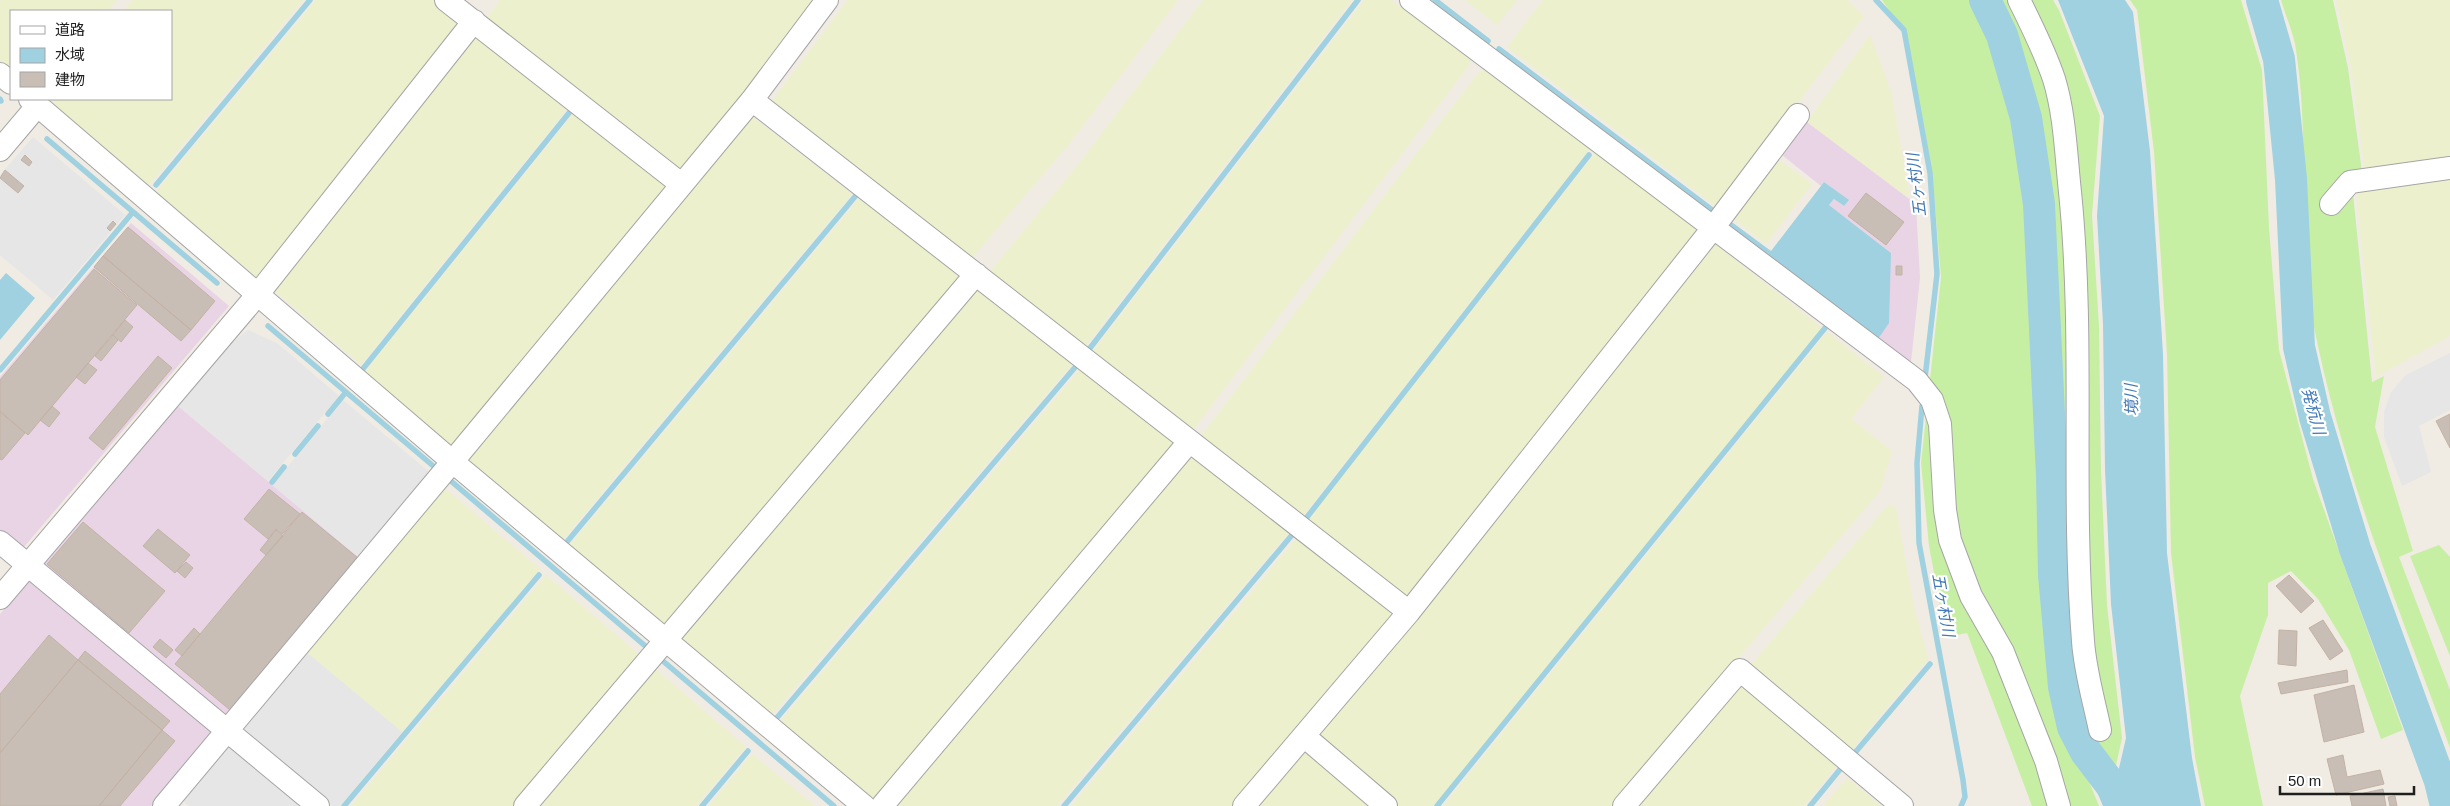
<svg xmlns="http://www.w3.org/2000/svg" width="2450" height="806" viewBox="0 0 2450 806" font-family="Helvetica,'Noto Sans JP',sans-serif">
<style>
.industrial{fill:#e9d4e5}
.farmland{fill:#edf0cc}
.grass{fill:#c7efa4}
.parking{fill:#e6e6e6}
.water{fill:#9fd1e1}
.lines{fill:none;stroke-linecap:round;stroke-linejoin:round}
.stream{stroke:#9fd1e1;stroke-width:5.5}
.river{stroke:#9fd1e1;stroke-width:32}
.building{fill:#c8beb6;stroke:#c3b2a4}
.minor-casing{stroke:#a5a5a5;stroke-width:24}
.minor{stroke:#fff;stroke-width:22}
.labels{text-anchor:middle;stroke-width:4.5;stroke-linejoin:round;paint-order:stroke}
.water-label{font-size:16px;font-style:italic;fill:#4279b6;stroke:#fff}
</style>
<rect width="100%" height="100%" fill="#f0ece3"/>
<path class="industrial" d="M1807,122L1916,204L1920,278L1911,362L1878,339L1891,253L1829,205L1834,199L1844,206L1848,200L1824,182L1821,186L1782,155Z
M131,223L229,306L24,547L17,548L0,534V377Z
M178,406L362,560L228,720L42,565Z
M28,581H36L210,725L211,733L151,806H0V614Z"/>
<path class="farmland" d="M0,0H117L108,11H11V69L0,60Z
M133,0H303L149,185L54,105V99H171V11H124Z
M316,0H438L461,18V28L266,276L257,277L156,192Z
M500,0H816L774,56L681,169L487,18Z
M848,0H1178L1070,143L972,258L772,101Z
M1203,0H1352L1085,347L990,272L1081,161Z
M1364,0H1391L1470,59V64L1193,430L1090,355Z
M1465,0H1517L1497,25Z
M1543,0H1847L1864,16L1718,208L1507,47Z
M2336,0H2450V159L2365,172L2351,67Z
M470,34L571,104L361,365L276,292L274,283Z
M1870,35L1891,91L1909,193L1906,196L1807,122Z
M1485,70L1590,149L1300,520L1201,436L1479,72Z
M577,109L671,189L450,449L363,374Z
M749,114L852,194L561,542L467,462L466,453Z
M1595,153L1696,229V237L1410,603L1305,524Z
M1779,160L1812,184L1766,244L1734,219Z
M2450,180V336L2376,377L2356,193Z
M863,194L961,277L662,628L568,547Z
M1716,245L1822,328L1435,806H1396L1320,740L1321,726L1706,248Z
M979,286L1075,361L770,717L681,641V633Z
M1827,332L1884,377L1851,419L1892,451L1880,491L1613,806H1443Z
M1082,367L1174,440L1175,448L876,802L778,724Z
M1192,453L1290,531L1057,806H889Z
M441,485L540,569L402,732L304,650Z
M1888,505L1896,508L1914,607L1928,659L1849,753L1750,666Z
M1298,537L1392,611L1394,620L1237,806H1071Z
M546,575L643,658L518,806H351Z
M652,666L746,747L696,806H535Z
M1738,679L1840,762L1804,806H1632Z
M1302,749L1375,806H1255Z
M752,754L815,806H709Z
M1847,778L1881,806H1823Z"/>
<path class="grass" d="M1882,0H2053L2059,10L2100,116L2092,215L2099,326L2101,470L2107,605L2122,738L2115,770L2093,741L2076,749L2099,806H2032L1967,633L1946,637L1929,546L1921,463L1941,277L1932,171L1924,125L1902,29Z
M2130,0H2241L2262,70L2269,228L2279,350L2313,479L2403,730L2381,739L2349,650L2318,599L2291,571L2268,583V615L2240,696L2263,806H2205L2195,757L2171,553L2167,354L2154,152L2137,10Z
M2281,0H2333L2348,68L2362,172L2353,193L2372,382L2384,376L2375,427L2413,551L2399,557L2450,690V748C2399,609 2343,473 2314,327C2296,234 2311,138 2295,44C2292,30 2285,14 2281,0Z
M2439,545L2450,557V656L2410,556Z"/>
<path class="parking" d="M33,137L125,215L53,300L0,255V175Z
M248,330L277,343L339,396L268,481L178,406L231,343Z
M2450,353V410L2419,426L2431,472L2402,486L2384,437V412L2391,392L2406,375Z
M343,400L433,475L362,560L272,485Z
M304,650L402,732L340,806H332L243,729L244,723Z
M225,743L310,806H189L179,798Z"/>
<path class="water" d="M2058,0H2125L2133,12L2150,151L2163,354L2167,553L2192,758L2201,806H2103L2079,750L2093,744L2117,777L2126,738L2111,604L2105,469L2103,324L2097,216L2104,116Z
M1824,182L1849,200L1844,206L1834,199L1829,205L1891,253L1889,323L1878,339L1726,224L1729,220L1771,251Z
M6,273L35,298L0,340V280Z"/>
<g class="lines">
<path class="stream" d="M1435,0L1488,41
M1876,0L1904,30L1930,173L1937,274L1925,378
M1499,49L1716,213
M0,99L1,101
M47,139L217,283
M156,185L310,0
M268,326L438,470
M1087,352L1358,0
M0,370L133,212
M362,370L573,108
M1922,406L1917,463L1919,543L1963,780L1965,797L1961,806
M328,414L346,392
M295,454L318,426
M445,476L650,650
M272,482L284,467
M1304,521L1589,155
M566,543L858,193L854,190
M657,656L834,806
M775,720L1077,365
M1853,755L1930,664
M344,806L539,575
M702,806L748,751
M1064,806L1292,535
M1437,806L1825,328
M1810,806L1842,767"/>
<path class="river" d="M1985,0L2002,35L2026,118L2039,204L2052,476L2054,575L2064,687L2073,727L2086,752L2127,806
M2262,0L2279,59L2291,179L2299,347L2315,417L2355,549L2440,781L2446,806"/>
</g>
<path class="building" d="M25,155L32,162L29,166L21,160Z
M5,170L24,186L18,193L0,178Z
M1866,193L1904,222L1886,245L1848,216Z
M113,221L116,224L110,231L107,228Z
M128,227L215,301L191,330L103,256Z
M103,256L191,330L181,341L94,267Z
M1896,266H1902V275H1896Z
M94,269L137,305L28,435L0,411V380Z
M125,320L133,327L121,342L113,335Z
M113,335L118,340L101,361L95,356Z
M158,356L172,368L103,450L89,438Z
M88,363L97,370L85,384L76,377Z
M52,406L60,413L49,427L40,420Z
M0,412L25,433L2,460L0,459Z
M2450,414V448L2436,421Z
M269,489L300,514L282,534L276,529L268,539L244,519Z
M302,512L358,558L230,710L175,664Z
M83,522L165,591L129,633L47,564Z
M158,529L190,555L175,573L143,546Z
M276,530L283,536L266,555L260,550Z
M186,562L193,568L185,578L177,571Z
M2289,575L2314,601L2301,613L2276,586Z
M2323,620L2343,651L2330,660L2309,628Z
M194,628L200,634L182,656L175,650Z
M2279,630L2297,631L2296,666L2278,664Z
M49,635L78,660L0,753V694Z
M160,639L173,650L166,658L153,647Z
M85,651L170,721L162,730L78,660Z
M78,660L162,730L99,806H0V753Z
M2347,670L2348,682L2281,694L2278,683Z
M2354,685L2364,732L2324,742L2314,695Z
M162,730L175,741L120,806H99Z
M2343,755L2347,777L2380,770L2384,784L2336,795L2327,759Z
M2383,789L2386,806H2352L2350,796Z
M2395,796L2397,806H2390L2388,797Z"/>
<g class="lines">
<g class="minor-casing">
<path id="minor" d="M446,0L681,184
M1411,0L1917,381L1932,400L1940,424L1945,510L1950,540L1971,596L2003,652L2046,761L2059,806
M2019,0C2032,26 2045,52 2054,79C2065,115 2066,155 2070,192C2085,341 2071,492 2083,641C2085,671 2094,701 2100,730
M0,74L11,83
M30,99L453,462L864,806
M752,100L1409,612
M0,150L38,105
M2331,204L2350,182L2450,168
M0,542L318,806
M0,598L258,294L474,21
M1304,736L1386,806
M164,806L448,467L752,100L827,0
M525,806L976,274
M882,806L1189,442
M1244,806L1409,612L1713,228L1798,115
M1624,806L1740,670L1902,806"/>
</g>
<use href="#minor" class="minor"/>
</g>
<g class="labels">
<g class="water-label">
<text transform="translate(1916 185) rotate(-97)" y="6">五ヶ村川</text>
<text transform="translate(2131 400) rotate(-92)" y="6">境川</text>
<text transform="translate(2314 411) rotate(75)" y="6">発杭川</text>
<text transform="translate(1944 605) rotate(80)" y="6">五ヶ村川</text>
</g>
</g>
<rect x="10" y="10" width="162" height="90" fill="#ffffff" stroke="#a5a5a5"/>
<rect x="20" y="26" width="25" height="8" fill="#ffffff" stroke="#a5a5a5"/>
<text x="55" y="35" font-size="15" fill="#1e1e1e">道路</text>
<rect x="20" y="48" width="25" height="15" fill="#9fd1e1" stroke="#a5a5a5"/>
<text x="55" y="60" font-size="15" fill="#1e1e1e">水域</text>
<rect x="20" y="72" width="25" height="15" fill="#c8beb6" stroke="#a5a5a5"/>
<text x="55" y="85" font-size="15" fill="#1e1e1e">建物</text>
<path d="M2280 786v8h134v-8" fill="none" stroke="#1e1e1e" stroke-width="2.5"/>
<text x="2288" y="786" font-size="15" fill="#1e1e1e" stroke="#ffffff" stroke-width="4" paint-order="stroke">50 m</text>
</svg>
